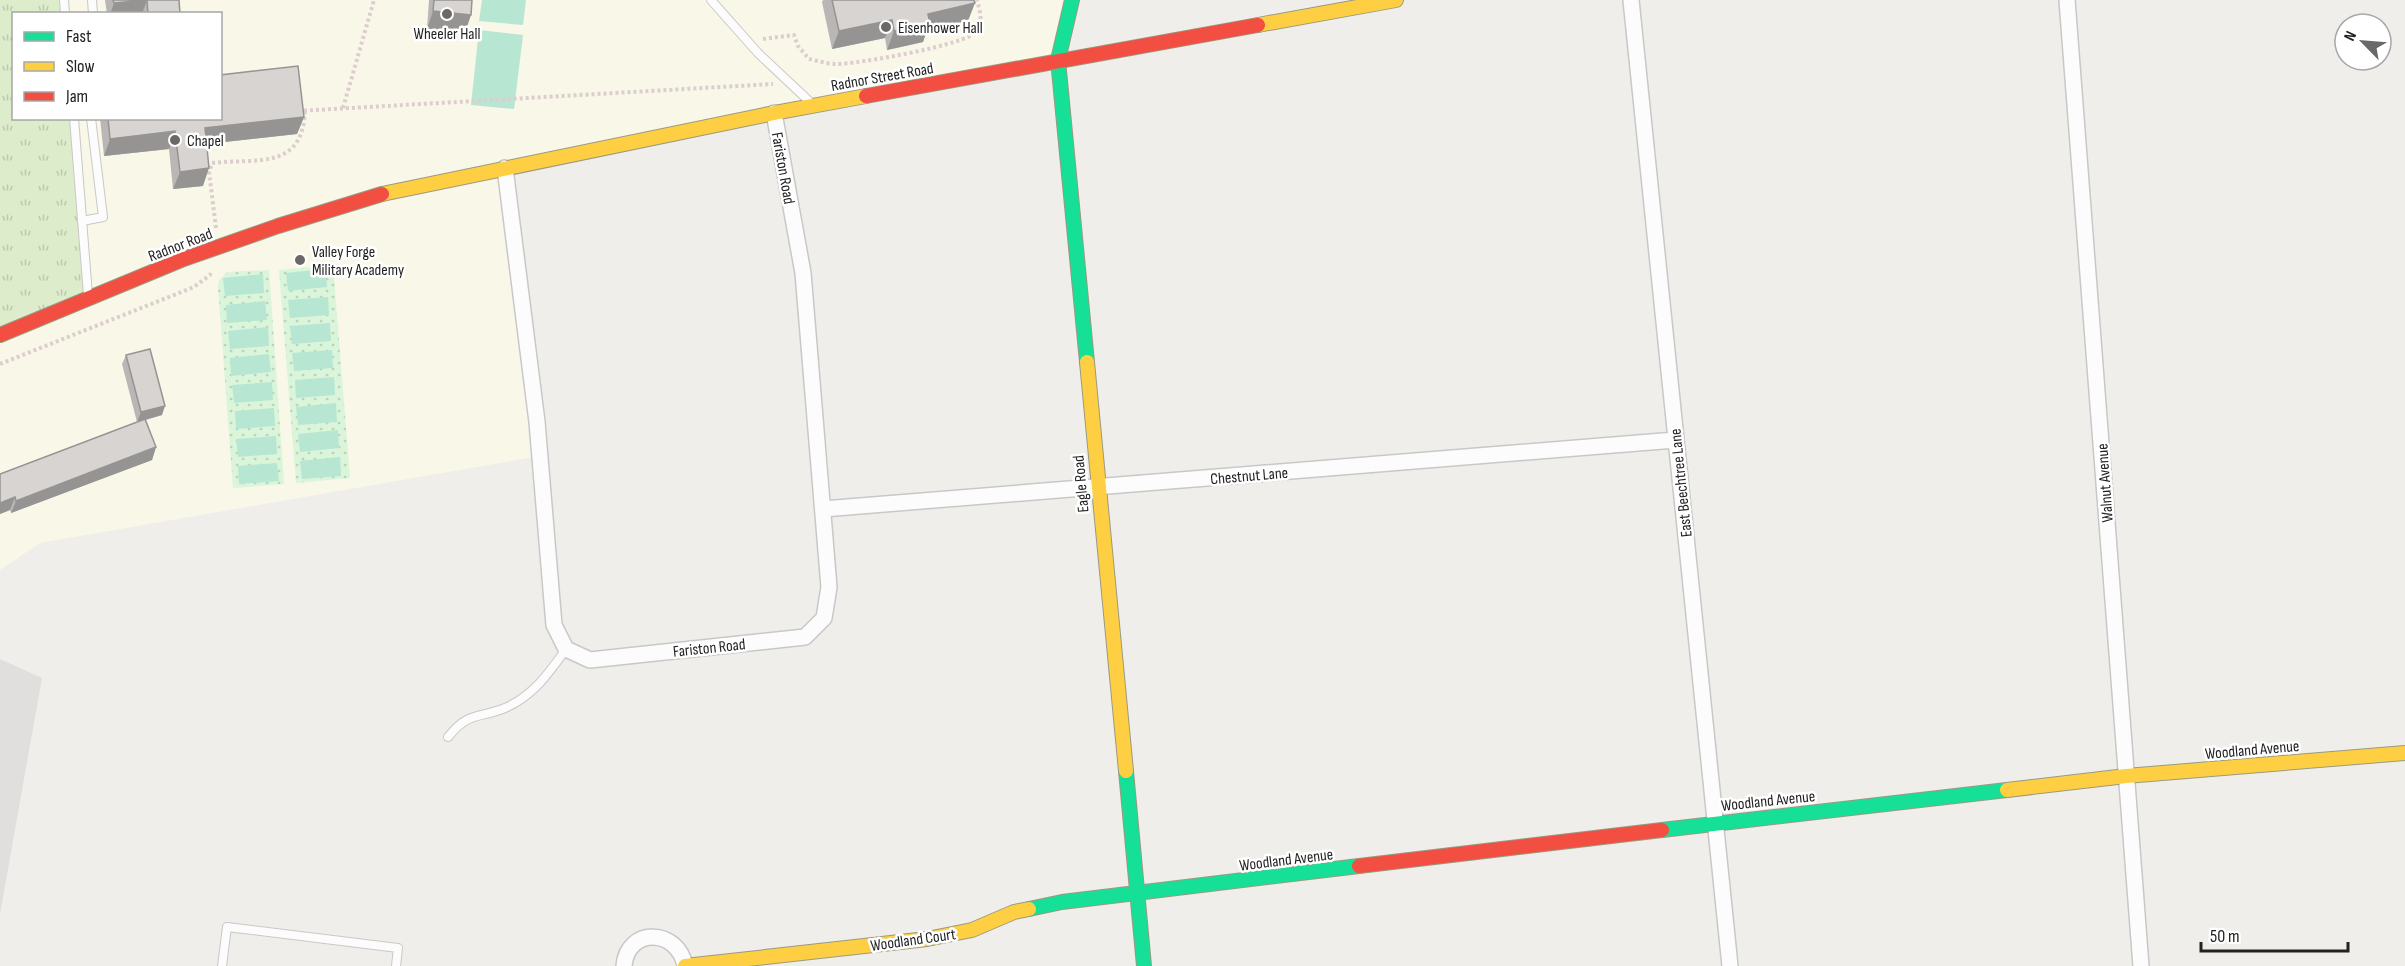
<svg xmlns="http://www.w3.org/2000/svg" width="2405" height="966" viewBox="0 0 2405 966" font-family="'Sofia Sans Condensed',sans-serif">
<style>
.education{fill:#f8f7e8}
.grass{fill:url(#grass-tufts)}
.park{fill:url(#park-dots)}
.pitch{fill:#b7e6d2}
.parking{fill:#e0dfde}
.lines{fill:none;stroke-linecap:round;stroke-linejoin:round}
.lane-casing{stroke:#c9c8c7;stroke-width:10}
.street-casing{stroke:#c9c8c7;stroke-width:18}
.fast-casing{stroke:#999a82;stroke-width:16}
.slow-casing{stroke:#999a82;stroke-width:16}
.jam-casing{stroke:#999a82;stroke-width:16}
.path{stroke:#dccecd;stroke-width:4;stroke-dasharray:3 3;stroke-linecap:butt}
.lane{stroke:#fdfcfc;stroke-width:8}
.street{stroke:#fdfcfc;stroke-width:15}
.fast{stroke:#16e098;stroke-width:14}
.slow{stroke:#ffcf43;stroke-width:14}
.jam{stroke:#f24e42;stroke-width:14}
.wall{fill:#b9b6b5}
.shaded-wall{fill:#969493}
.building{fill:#d7d4d2;stroke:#969493;stroke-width:1.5}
.poi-dot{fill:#6a6968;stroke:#fff;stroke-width:2}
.labels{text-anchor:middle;stroke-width:5;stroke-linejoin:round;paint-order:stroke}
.poi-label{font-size:16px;fill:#222;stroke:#fff;text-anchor:start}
.street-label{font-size:16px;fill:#222;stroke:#fff}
</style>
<defs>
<pattern id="grass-tufts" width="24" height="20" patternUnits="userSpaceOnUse" patternTransform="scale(1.5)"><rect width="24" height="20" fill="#ddeccb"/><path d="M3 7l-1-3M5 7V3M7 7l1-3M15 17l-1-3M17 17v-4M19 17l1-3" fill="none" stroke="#bdcaae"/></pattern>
<pattern id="park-dots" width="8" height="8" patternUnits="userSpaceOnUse" patternTransform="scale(1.5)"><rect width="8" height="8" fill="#daf5da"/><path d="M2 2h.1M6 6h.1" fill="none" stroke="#bbd2bb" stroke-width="1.8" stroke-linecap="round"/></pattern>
</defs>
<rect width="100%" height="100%" fill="#f0eeeb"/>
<path class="education" d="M64,0H1072L1058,60L505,168L540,456L40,543L0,570V335L74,119L220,118V14L65,13Z"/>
<path class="grass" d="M0,0H64L65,13L14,14V118L74,119L88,300L0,335Z"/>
<path class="park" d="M333,265L350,478L296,483L279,270Z
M269,270L284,484L233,488L218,287L219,281L227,272Z"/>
<path class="pitch" d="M482,0H526L523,25L479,21Z
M479,30L523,35L514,109L471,105Z
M326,269L327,287L288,291L286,273Z
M263,274L264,293L225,296L223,278Z
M328,297L329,315L290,318L288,300Z
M265,301L267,320L227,323L226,305Z
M330,323L331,341L292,344L290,326Z
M268,327L269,346L230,349L228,331Z
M332,350L333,368L294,371L292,353Z
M269,354L271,372L231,376L230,358Z
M334,377L335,395L296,398L295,380Z
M272,382L273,400L234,403L232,385Z
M336,403L337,422L298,425L296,407Z
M274,408L275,426L236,429L235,411Z
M338,430L339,448L300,452L298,434Z
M276,436L277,454L238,457L236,439Z
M340,457L341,476L302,479L300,461Z
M277,463L279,481L239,484L238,466Z"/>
<path class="parking" d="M0,659L42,678L0,914Z"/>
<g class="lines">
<g class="lane-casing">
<path id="lane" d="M64,0L65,14
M92,0L93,14
M711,0L758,53L810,102
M74,118L88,295
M82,221L103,217L91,118
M448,737C469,711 478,719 505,708C533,696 549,673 566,649
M222,966L227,927L398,948L396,966"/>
</g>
<g class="street-casing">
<path id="street" d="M1631,0L1730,966
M2067,0L2141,966
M505,168L537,422L554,625L566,649L590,660L805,637L824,618L829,587L803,273L774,113
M823,509L1675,440
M624,966C627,927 678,928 685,966"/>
</g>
<g class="fast-casing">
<path id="fast" d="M1072,0L1058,60L1087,362
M1126,771L1144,966
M1662,830L2007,790
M1029,909L1062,902L1359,866"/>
</g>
<g class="slow-casing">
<path id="slow" d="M1258,25L1396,0
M382,194L774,113L866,96
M1087,362L1126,771
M2007,790L2126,776L2405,753
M685,966L927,939L972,930L1014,912L1029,909"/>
</g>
<g class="jam-casing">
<path id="jam" d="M866,96L1258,25
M0,335L181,260L278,226L382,194
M1359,866L1662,830"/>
</g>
<path class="path" d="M763,39L794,35L798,46L809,59C818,61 828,64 837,64C856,64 968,45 977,31C983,21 980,11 977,0
M343,108L374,0
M298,111L773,84
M216,228L209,172L212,163C257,158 303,171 305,110
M0,364L194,287L210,275L212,270"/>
<use href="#lane" class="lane"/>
<use href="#street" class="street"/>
<use href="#fast" class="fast"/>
<use href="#slow" class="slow"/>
<use href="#jam" class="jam"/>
</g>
<path class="wall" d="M105,0H179L180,14H107Z
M429,0H472L465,33L427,29Z
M823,0H974L968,21L927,30L923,42L887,50L885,38L832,49L822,2Z
M304,117L297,134L206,144L203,186L173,189L169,149L104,156L100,118H220Z
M126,355L162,415L146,420L156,447L152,460L11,513L10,510L0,514V474L137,422L122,364Z"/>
<path class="shaded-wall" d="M147,0L142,14H110L114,3Z
M975,3L968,21L927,30L923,42L887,50L894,31L928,14Z
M433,11L471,15L465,33L427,29Z
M892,20L885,38L832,49L839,31Z
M304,117L297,134L198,145L205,128Z
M175,131L169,149L104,156L110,139Z
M209,168L203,186L173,189L180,172Z
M165,406L162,415L137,422L141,412Z
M156,447L152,460L11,513L16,501Z
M15,497L10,510L0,514V503Z"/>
<path class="building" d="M113,0H179L180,14H148L147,0L114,3Z
M434,0H472L471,15L433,11Z
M832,0H974L975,3L928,14L930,24L894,31L892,20L839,31Z
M298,66L304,117L205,128L209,168L180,172L175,131L110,139L108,118H220V75Z
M150,349L165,406L141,412L126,355Z
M145,419L156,447L16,501L15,497L0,503V474Z"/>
<g class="poi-dot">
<circle cx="447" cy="14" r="6"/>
<circle cx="886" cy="27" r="6"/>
<circle cx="175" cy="140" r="6"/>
<circle cx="300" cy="260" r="6"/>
</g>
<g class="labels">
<g class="poi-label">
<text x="898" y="33">Eisenhower Hall</text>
<text x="447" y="39" text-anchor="middle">Wheeler Hall</text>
<text x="187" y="146">Chapel</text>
<text x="312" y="257">Valley Forge<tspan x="312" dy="18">Military Academy</tspan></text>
</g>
<g class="street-label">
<text transform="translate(882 76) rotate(-10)" y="6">Radnor Street Road</text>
<text transform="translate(784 168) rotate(80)" y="6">Fariston Road</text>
<text transform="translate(180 244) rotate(-21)" y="6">Radnor Road</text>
<text transform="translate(1249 475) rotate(-5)" y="6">Chestnut Lane</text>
<text transform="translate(1680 483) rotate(-96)" y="6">East Beechtree Lane</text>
<text transform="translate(2104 483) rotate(-94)" y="6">Walnut Avenue</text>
<text transform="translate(1080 484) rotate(-95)" y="6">Eagle Road</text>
<text transform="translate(709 647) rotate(-6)" y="6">Fariston Road</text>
<text transform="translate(2252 749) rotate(-5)" y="6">Woodland Avenue</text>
<text transform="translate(1768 800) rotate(-6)" y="6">Woodland Avenue</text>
<text transform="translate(1286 859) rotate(-7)" y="6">Woodland Avenue</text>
<text transform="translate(913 939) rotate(-8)" y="6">Woodland Court</text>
</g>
</g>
<rect x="12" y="12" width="210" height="108" fill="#ffffff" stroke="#a7a7a7" stroke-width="1.5"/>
<rect x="24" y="32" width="30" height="9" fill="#16e098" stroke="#a7a7a7" stroke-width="1.5"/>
<text x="66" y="42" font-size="18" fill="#222222">Fast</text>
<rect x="24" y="62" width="30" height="9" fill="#ffcf43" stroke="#a7a7a7" stroke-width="1.5"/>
<text x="66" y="72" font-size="18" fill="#222222">Slow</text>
<rect x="24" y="92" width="30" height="9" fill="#f24e42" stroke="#a7a7a7" stroke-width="1.5"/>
<text x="66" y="102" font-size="18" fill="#222222">Jam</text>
<g transform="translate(2363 42) rotate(295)"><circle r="28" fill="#ffffff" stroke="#a7a7a7" stroke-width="1.5"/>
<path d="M0-4.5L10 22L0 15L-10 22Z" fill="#6a6968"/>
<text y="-9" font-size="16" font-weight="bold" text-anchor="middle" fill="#222222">N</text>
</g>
<path d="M2201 942v9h147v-9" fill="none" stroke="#222222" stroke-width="3"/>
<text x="2210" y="942" font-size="18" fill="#222222" stroke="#ffffff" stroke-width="4.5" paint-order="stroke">50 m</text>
</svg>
